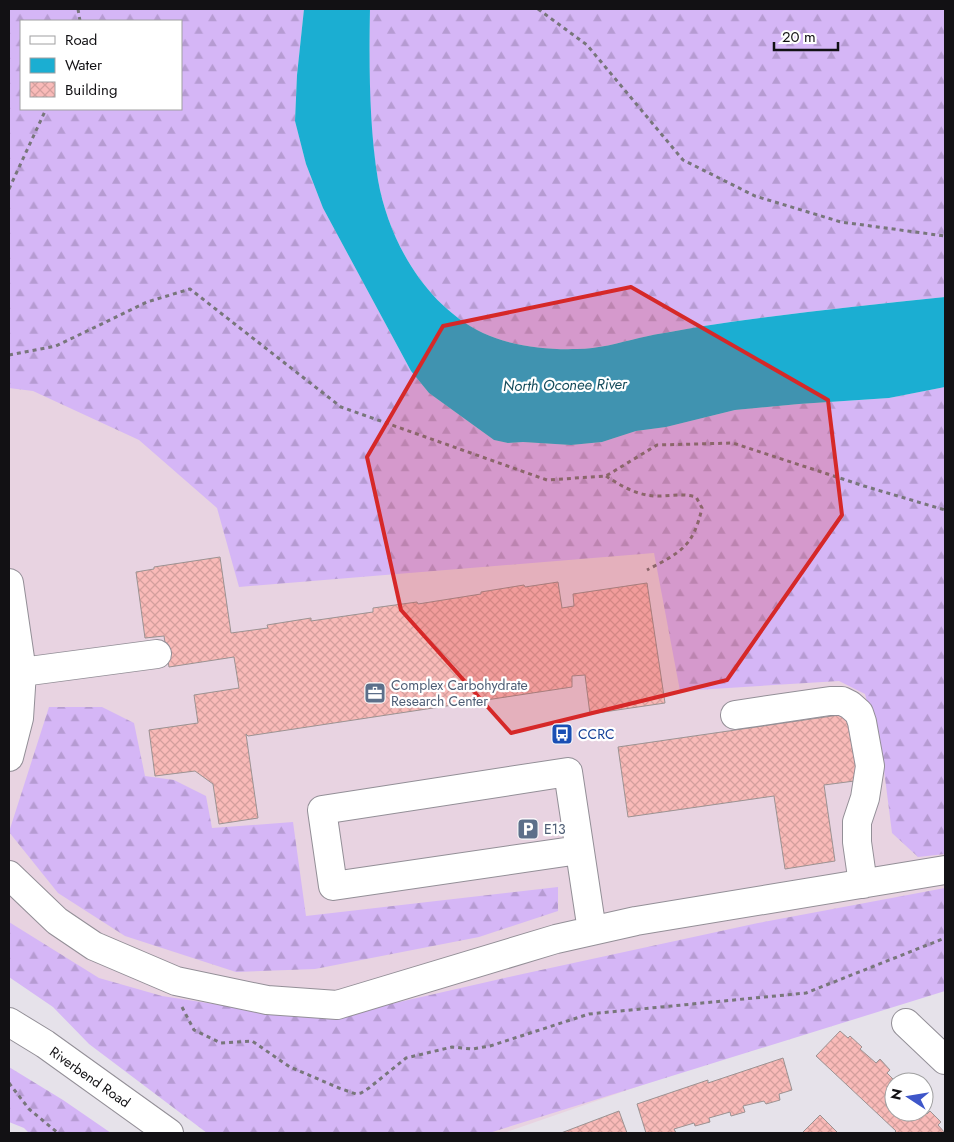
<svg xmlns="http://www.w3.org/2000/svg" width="954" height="1142" viewBox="0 0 954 1142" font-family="Jost,sans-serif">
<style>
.education{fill:#e8d3e1;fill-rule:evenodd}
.forest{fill:url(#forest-firs);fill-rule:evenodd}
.water{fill:#1baed2}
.building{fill:url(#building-cross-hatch);stroke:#9c9292}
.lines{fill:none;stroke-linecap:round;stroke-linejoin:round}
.minor-casing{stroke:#938f97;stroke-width:30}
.path{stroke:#78767b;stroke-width:3;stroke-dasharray:4 4;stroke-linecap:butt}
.minor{stroke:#fff;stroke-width:28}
.marked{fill:#d62828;fill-opacity:0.2;stroke:#d62828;stroke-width:4;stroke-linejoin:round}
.labels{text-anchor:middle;stroke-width:4.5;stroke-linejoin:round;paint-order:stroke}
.service-label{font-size:14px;fill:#4e5e75;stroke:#fff;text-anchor:start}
.transit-label{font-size:14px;fill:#164399;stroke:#fff;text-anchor:start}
.street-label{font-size:14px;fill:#121114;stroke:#fff}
.water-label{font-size:15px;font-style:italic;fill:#154c5c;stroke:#fff}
</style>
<defs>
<pattern id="forest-firs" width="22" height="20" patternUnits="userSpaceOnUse" patternTransform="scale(1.25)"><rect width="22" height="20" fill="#d5b6f6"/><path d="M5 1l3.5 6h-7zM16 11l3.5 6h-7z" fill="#b69bd2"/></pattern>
<pattern id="building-cross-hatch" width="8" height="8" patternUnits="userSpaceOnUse" patternTransform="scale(1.25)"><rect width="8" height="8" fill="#f9bab8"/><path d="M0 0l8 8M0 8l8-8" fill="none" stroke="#d49f9d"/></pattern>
</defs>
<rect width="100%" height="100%" fill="#e6e2ea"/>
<path class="education" d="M9,9H304L297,75L378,311L411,371L429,393L494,440L830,403L889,398L945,387V980L504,1133H229L9,962ZM21,21H181V109H21Z"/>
<path class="forest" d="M9,9H304L297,75L295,121L306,164L323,208L411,371L429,393L494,440L508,443L523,442L571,445L602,442L636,431L666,427L735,410L799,404L889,398L945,387V854L918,857L892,833L883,762L865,694L839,681L680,691L654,553L239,587L217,508L139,440L33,391L9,388ZM21,21H181V109H21Z
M370,9H945V297C865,305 784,314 704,326C683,330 660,333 639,338C618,343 598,349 577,349C546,350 511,346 483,333C425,305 389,241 378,180C368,124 369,65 370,9Z
M49,707H102L134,723L145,776L174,780L206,796L212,828L293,822L306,916L558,887V911L479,937L315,969L236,972L125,936L58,893L9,832Z
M945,888V991L489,1133H207L89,1044L53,1007L9,977V922L99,978L162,996L259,1011L373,1008L518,975L758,923Z
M9,1067L63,1100L111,1133H29L24,1128L9,1122Z"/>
<path class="water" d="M304,9H370C369,63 369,127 378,180C389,241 425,305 483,333C511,346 546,350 577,349C598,349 618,343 639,338C660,333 683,330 704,326C784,314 865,305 945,297V387L889,398L799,404L735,410L666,427L636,431L602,442L571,445L523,442L508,443L494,440L429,393L411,371L323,208L306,164L295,121L297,75Z"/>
<path class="building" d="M220,557L231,633L268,628L267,625L311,618V621L373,612V608L417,602L418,604L481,594V592L524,585L525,587L558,582L562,608L574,606L573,594L647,583L665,703L590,714L585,675L572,676V687L248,736L246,734L258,818L219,824L213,784L195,771L155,776L149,730L198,723L194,695L239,688L234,657L169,667L164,636L145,638L136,572L154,569V567Z
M853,713L862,780L824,785L835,861L785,869L774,796L628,817L618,747Z
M840,1031L848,1038L850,1036L862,1047L860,1049L876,1063L880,1059L890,1070L887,1073L896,1082H894V1112L924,1111L927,1114L930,1111L941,1122L938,1125L945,1133H894L896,1131L816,1056Z
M783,1058L792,1090L779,1094L780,1100L766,1104L764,1101L743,1106L745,1112L731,1116L730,1112L709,1118L710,1122L695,1126L694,1123L674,1129L676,1133H646L637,1104L708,1080V1083Z
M619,1111L627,1133H561Z
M820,1115L838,1133H802Z"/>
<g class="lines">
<g class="minor-casing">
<path id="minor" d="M9,583L22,672L19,718L9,757
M22,672L157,654
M735,715L830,701H842L850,705L859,713L862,722L870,766L865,798L857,822V842L863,884
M579,850L333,886L322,810L568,772L592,931
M9,875L57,921L94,946L176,981L267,1000L337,1005L556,939L636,921L945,870
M9,1022L45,1044L169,1133
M906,1023L945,1060"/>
</g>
<path class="path" d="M78,9L80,21
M538,9L587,45L683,160L755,196L841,222L945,236
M9,189L46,109
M9,355L56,346L147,302L190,289L341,407L547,480L606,476L657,445L733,443L864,486L945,510
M606,476C621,486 638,496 657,496C670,496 682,493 696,497L702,508C693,547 681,552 647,570
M182,1007L194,1030L221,1043L252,1041L290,1067L339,1088L356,1094L361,1093L369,1088L406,1058L452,1047L472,1049L490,1046L589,1014L806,993L945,938
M9,1083L29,1109L58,1133"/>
<use href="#minor" class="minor"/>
</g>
<path class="marked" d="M631,287L828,400L842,515L727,680L511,733L401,610L367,457L443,326Z"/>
<defs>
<g id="office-square" transform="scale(1.125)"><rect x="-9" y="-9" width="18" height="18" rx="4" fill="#5c6f8a" stroke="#fff"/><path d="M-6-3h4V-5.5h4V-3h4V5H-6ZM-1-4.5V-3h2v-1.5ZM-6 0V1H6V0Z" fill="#fff"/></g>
<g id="bus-square" transform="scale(1.125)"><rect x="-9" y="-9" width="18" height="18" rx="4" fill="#1a4fb4" stroke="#fff"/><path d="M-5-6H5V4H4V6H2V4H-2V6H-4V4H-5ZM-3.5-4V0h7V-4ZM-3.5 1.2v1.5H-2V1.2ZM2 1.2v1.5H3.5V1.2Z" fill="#fff"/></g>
<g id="parking-square" transform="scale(1.125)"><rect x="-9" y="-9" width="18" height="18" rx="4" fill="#5c6f8a" stroke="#fff"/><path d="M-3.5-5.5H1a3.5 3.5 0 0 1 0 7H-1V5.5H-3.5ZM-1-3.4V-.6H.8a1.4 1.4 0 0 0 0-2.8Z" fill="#fff"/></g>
</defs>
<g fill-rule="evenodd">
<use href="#office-square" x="375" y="693"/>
<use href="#bus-square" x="562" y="734"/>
<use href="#parking-square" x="528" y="829"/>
</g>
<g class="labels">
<g class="service-label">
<text x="391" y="690">Complex Carbohydrate<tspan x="391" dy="16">Research Center</tspan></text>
<text x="544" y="834">E13</text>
</g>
<g class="transit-label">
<text x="578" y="739">CCRC</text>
</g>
<g class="street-label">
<text transform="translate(90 1077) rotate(35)" y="5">Riverbend Road</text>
</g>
<g class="water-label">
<text transform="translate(565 385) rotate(-1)" y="5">North Oconee River</text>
</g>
</g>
<rect width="954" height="1142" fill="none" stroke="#121114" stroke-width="20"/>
<rect x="20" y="20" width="162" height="90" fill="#ffffff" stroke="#a0a0a1"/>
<rect x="30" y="36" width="25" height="8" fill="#ffffff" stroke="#a0a0a1"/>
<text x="65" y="45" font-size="15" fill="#121114">Road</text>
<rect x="30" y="58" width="25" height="15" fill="#1baed2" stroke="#a0a0a1"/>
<text x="65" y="70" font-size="15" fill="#121114">Water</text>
<rect x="30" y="82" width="25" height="15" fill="url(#building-cross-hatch)" stroke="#a0a0a1"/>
<text x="65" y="95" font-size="15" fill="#121114">Building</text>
<g transform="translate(909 1097) rotate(282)"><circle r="24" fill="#ffffff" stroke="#a0a0a1"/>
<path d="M0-4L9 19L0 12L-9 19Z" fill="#3e56c9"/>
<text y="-8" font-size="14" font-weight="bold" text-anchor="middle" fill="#121114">N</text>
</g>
<path d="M774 42v8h64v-8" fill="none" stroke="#121114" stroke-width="2.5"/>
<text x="782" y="42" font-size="15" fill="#121114" stroke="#ffffff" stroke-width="4" paint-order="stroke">20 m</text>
</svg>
